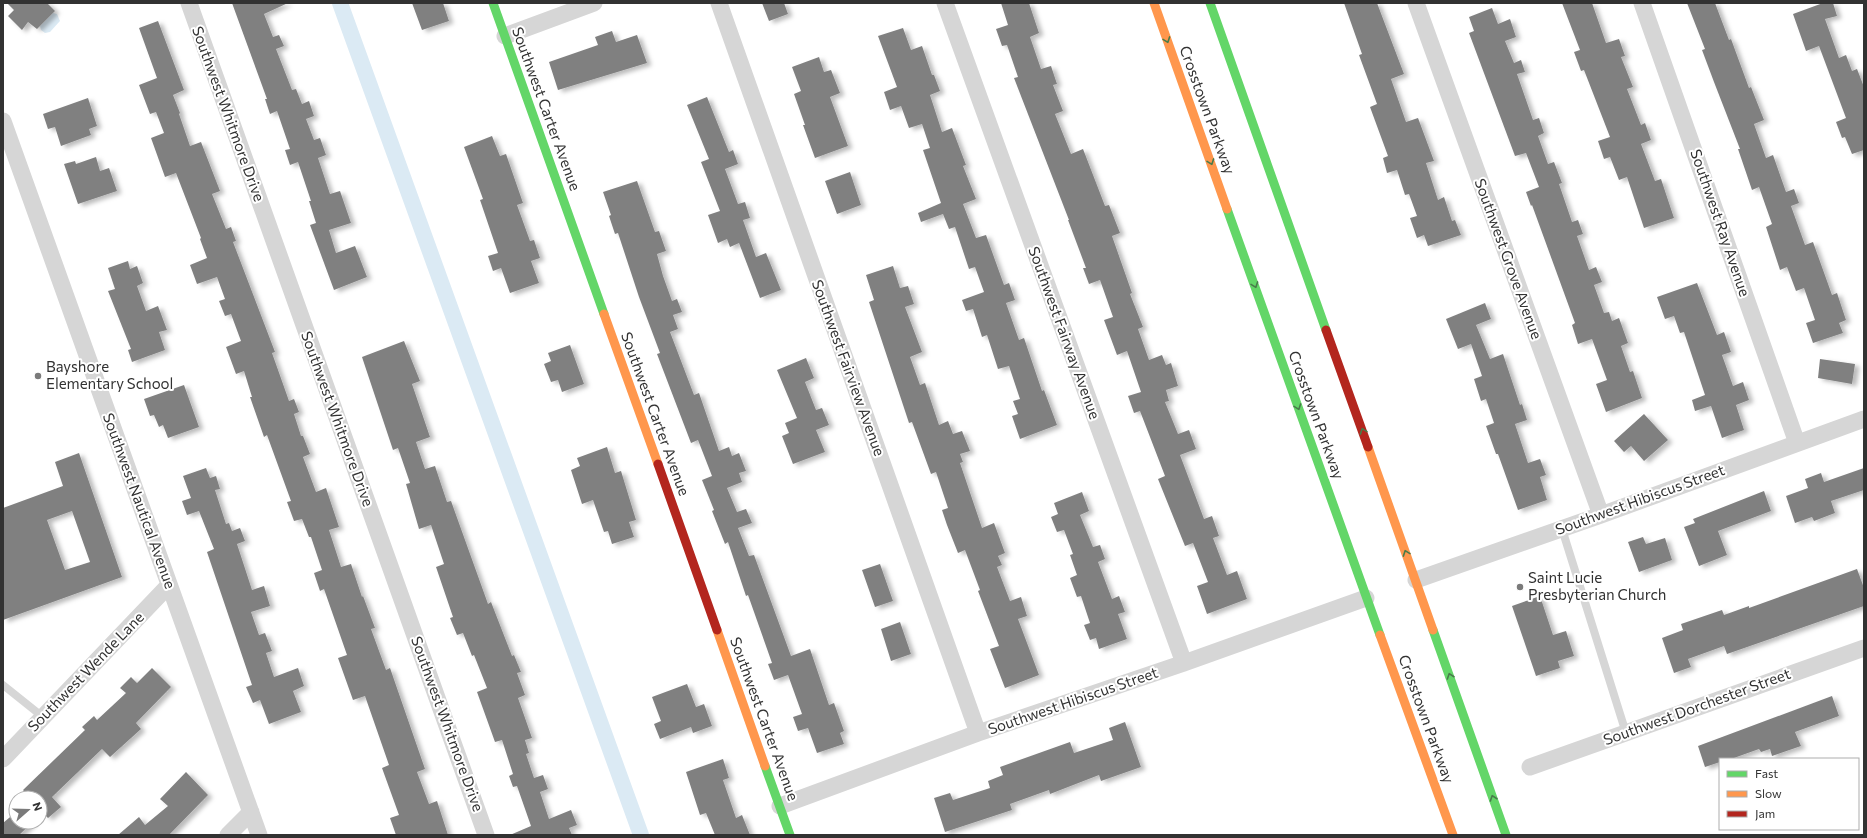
<svg xmlns="http://www.w3.org/2000/svg" width="1867" height="838" viewBox="0 0 1867 838" font-family="Commissioner,sans-serif">
<style>
.water{fill:#dbeaf4}
.lines{fill:none;stroke-linecap:round;stroke-linejoin:round}
.canal{stroke:#dbeaf4;stroke-width:16}
.building{fill:#808080;fill-rule:evenodd;filter:url(#shadow)}
.lane{stroke:#d6d6d6;stroke-width:8}
.street{stroke:#d6d6d6;stroke-width:17}
.fast{stroke:#63d668;stroke-width:9}
.slow{stroke:#ff974d;stroke-width:9}
.jam{stroke:#b3261e;stroke-width:9}
.oneway{stroke:#487c4a}
.poi-dot{fill:#7a7a7a;stroke:#fff;stroke-width:1.5}
.labels{text-anchor:middle;stroke-width:4;stroke-linejoin:round;paint-order:stroke}
.street-label{font-size:15px;fill:#323232;stroke:#fff}
.poi-label{font-size:15px;fill:#323232;stroke:#fff;text-anchor:start}
</style>
<defs>
<filter id="shadow"><feDropShadow dx="4.5" dy="2.5" stdDeviation="2" flood-color="#0004"/></filter>
</defs>
<rect width="100%" height="100%" fill="#fff"/>
<path class="water" d="M53,13L57,14L60,21L50,32L45,33L41,30L40,26Z"/>
<g class="lines">
<path class="canal" d="M340,3L641,835"/>
</g>
<path class="building" d="M7,3H47L55,11L37,29L28,22L22,30L8,16L14,10Z
M232,3H288L264,14L273,37L279,35L284,46L276,49L292,90L296,89L302,104L309,101L314,116L306,119L314,140L320,138L326,155L318,158L330,194L340,191L351,223L329,230L336,253L355,246L367,277L334,290L310,225L316,223L309,201H311L298,162L290,165L285,150L290,149L277,111L270,114L265,99H267Z
M412,3H443L449,21L422,30Z
M762,3H784L788,14L769,21Z
M1001,3H1029L1039,33L1030,37L1041,69L1051,66L1057,84L1053,85L1063,111L1055,114L1071,154L1083,149L1105,206L1109,205L1120,233L1112,236L1132,293L1130,294L1143,327L1138,329L1149,360L1162,355L1166,365L1171,363L1178,386L1166,390L1169,401L1165,402L1178,434L1189,430L1196,449L1180,455L1204,519L1212,516L1219,536L1213,538L1227,575L1237,571L1247,599L1207,614L1197,586L1208,582L1193,543L1185,546L1158,479L1165,476L1140,411L1134,413L1128,396L1141,392L1127,351L1117,355L1104,320L1113,317L1100,280L1089,284L1083,268H1086L1068,220H1069L1014,78L1018,77L1007,45L1002,46L996,29L1008,25Z
M1344,3H1377L1404,74L1391,79L1406,122L1418,118L1434,161L1426,163L1438,200L1444,197L1452,221L1455,220L1461,235L1428,246L1424,235L1417,238L1410,218L1417,216L1409,194L1405,195L1397,170L1387,173L1383,158L1388,156L1370,107L1377,104L1359,55L1362,54Z
M1562,3H1592L1606,43L1619,39L1625,56L1621,57L1633,87L1627,89L1641,125L1645,123L1651,140L1641,144L1655,181L1661,179L1674,218L1644,228L1627,177L1619,180L1610,157L1604,159L1598,141L1610,137L1584,70L1581,71L1574,52L1580,50Z
M1687,3H1715L1729,40L1731,39L1749,88L1751,87L1764,120L1754,124L1766,158L1773,155L1786,192L1794,189L1799,203L1791,206L1805,245L1813,242L1832,295L1837,293L1846,320L1839,323L1843,333L1813,343L1806,323L1815,320L1804,288L1796,291L1787,267L1780,270L1766,227L1772,224L1759,187L1752,190L1738,149H1740L1714,82L1702,50L1705,49Z
M1823,3H1833L1837,16L1825,19L1839,58L1846,55L1852,71L1857,69L1864,87V150L1852,154L1845,137L1842,138L1836,122L1846,118L1819,46L1806,51L1793,14Z
M1492,8L1498,24L1510,19L1516,37L1505,41L1514,63L1521,60L1525,72L1517,74L1533,120L1539,118L1544,133L1538,136L1548,164L1554,162L1562,183L1559,184L1572,222L1578,220L1583,234L1577,236L1589,270L1596,267L1602,282L1594,285L1604,313L1609,312L1612,321L1619,318L1628,343L1621,346L1630,372L1633,371L1642,398L1606,412L1596,384L1607,380L1592,339L1578,344L1572,325L1575,323L1532,205L1531,206L1526,192L1539,187L1526,153L1515,156L1469,33L1474,31L1469,17Z
M158,21L184,90L173,95L180,113L179,114L190,146L201,142L220,191L212,194L226,229L231,227L236,241L233,242L275,352L272,353L289,401L294,399L299,412L294,414L301,436H303L310,454L303,457L316,492L326,488L339,527L329,530L341,567L351,564L362,597L363,596L375,628L371,629L386,670L390,668L425,769L417,772L429,804L437,801L448,835H396L390,818L399,815L382,768L389,765L365,696L353,700L338,658L347,655L324,589L320,591L314,573L322,570L311,537H309L302,519L294,521L287,502L291,501L267,435L264,437L250,397H252L244,371L236,374L226,347L241,341L231,314L225,316L219,301L225,299L217,277L197,284L190,265L207,258L200,239L201,238L176,173L165,177L151,138L164,133L156,112L150,114L139,85L157,78L139,28Z
M903,28L911,50L922,46L932,75H934L940,91L930,95L942,132L952,128L966,165L963,166L976,199L963,204L976,238L986,235L1004,285L1009,283L1015,300L1006,303L1019,340L1024,338L1042,391L1044,390L1057,425L1020,439L1012,416L1018,414L1013,401L1020,399L1009,366L998,369L987,335L982,337L973,309L966,311L962,300L984,292L975,267L969,269L955,227L949,229L943,214L921,222L918,213L941,203L923,150L930,148L922,124L909,128L901,106L890,110L884,92L897,87L878,36Z
M612,31L616,42L637,35L647,63L558,90L549,62L598,45L595,37Z
M819,57L824,72L831,70L840,93L830,97L848,146L815,158L803,125H805L794,94L801,91L792,67Z
M707,97L729,152L733,150L738,164L725,169L738,204L745,202L750,218L743,220L756,257L766,253L781,290L760,298L739,243L730,247L727,239L718,243L708,215L720,211L701,162L709,159L687,105Z
M88,98L97,126L89,129L91,135L61,146L55,127L48,129L43,114Z
M492,136L500,156L506,154L523,203L517,205L530,241L534,240L540,258L531,261L539,283L510,293L501,268L493,271L488,256L498,253L480,200L483,199L464,147Z
M96,157L100,171L109,168L117,191L78,204L64,164L75,161L76,164Z
M850,172L861,205L837,214L825,181Z
M637,181L655,232L659,231L666,251L657,254L663,276L672,301L677,299L682,312L673,315L678,329L670,332L694,395L699,393L719,451L729,447L732,456L739,453L746,471L739,473L742,482L727,488L737,512L746,509L752,523L738,528L749,556L754,555L791,656L810,649L829,705L834,703L844,731L840,733L844,744L817,753L808,728L798,731L793,717L802,714L788,675L774,680L768,664L772,663L748,595L746,596L728,542L725,544L712,511L714,510L702,480L712,476L698,440L691,443L657,354L660,353L639,297L618,233L615,234L609,216L611,215L603,192Z
M128,261L130,269L137,266L143,283L137,286L146,311L158,306L167,330L159,332L165,350L132,362L128,350L131,349L108,291L115,289L108,268Z
M893,266L900,288L908,286L914,304L905,307L922,352L910,357L920,385L925,383L939,425L948,421L953,434L962,431L970,451L960,454L963,462L960,463L982,528L994,523L1005,553L998,556L1002,565L997,567L1010,601L1021,597L1027,616L1018,619L1039,675L1005,688L990,649L999,646L978,591L980,590L965,550L958,553L947,525L942,510L948,508L936,472L931,474L912,422L909,423L869,302L874,300L866,275Z
M1697,283L1717,335L1724,332L1731,352L1722,355L1733,386L1743,382L1749,400L1736,405L1744,430L1722,438L1711,406L1695,411L1692,400L1705,395L1684,332L1680,333L1674,316L1665,319L1657,297Z
M1485,303L1491,319L1476,325L1490,359L1503,354L1520,405L1522,404L1527,420L1515,424L1528,463L1540,459L1546,475L1540,477L1547,500L1518,510L1498,454H1496L1486,426L1494,423L1486,399L1481,401L1474,379L1482,376L1471,344L1458,349L1446,319Z
M404,341L420,381L412,384L430,437L416,442L425,469L435,466L447,502L451,501L488,604L491,602L512,656L514,655L521,672L517,673L525,695L518,698L532,738L525,740L529,753L526,754L534,778L543,775L548,789L540,792L549,819L571,810L577,825L569,828L572,835H510L531,826L517,786L513,787L509,776L513,774L502,740L495,742L477,692L487,688L474,655L472,656L463,633L457,635L450,618L453,617L436,567L444,564L431,525L419,529L406,484L410,483L398,448L393,450L362,357Z
M570,345L584,384L562,392L558,380L551,382L544,364L551,361L548,353Z
M806,358L814,378L805,382L816,410L822,408L829,425L816,430L825,452L793,464L782,436L789,433L785,423L797,418L777,370Z
M1820,359L1855,364L1852,384L1818,378Z
M184,385L199,427L168,438L163,425L159,427L154,415L150,416L144,399Z
M1644,414L1668,440L1644,461L1631,446L1624,452L1614,441Z
M607,447L615,473L621,471L636,520L629,522L634,537L612,544L608,531L604,532L593,500L582,504L571,470L580,466L577,458Z
M79,453L122,577L3,620V508L63,486L55,462ZM72,511L90,562L65,570L47,520Z
M206,468L210,478L216,476L220,489L215,490L226,524L229,523L232,531L240,528L245,541L237,544L252,590L264,586L270,606L251,612L259,635L265,633L272,651L266,653L274,677L298,668L304,686L293,691L301,712L269,724L260,700L253,703L246,687L252,685L207,552L214,549L199,511L187,515L182,501L191,498L183,476Z
M1864,468V490L1831,501L1835,513L1814,521L1812,517L1795,523L1786,496L1808,488L1805,479L1821,473L1824,482Z
M1764,491L1771,511L1718,531L1727,555L1699,566L1684,527L1695,523L1693,519Z
M1082,492L1089,511L1080,515L1093,547L1100,545L1105,559L1098,562L1112,599L1119,596L1125,612L1118,614L1127,639L1099,649L1096,638L1090,640L1084,625L1090,623L1081,596L1077,597L1070,578L1077,575L1070,555L1073,554L1064,530L1057,532L1051,517L1058,514L1054,503Z
M1643,537L1646,544L1665,538L1672,560L1639,572L1628,542Z
M880,564L893,601L875,607L862,570Z
M1857,569L1864,588V606L1727,654L1724,646L1688,659L1691,667L1674,673L1662,638L1683,630L1681,624L1722,610L1724,615L1749,606V608Z
M1540,596L1553,635L1566,631L1574,656L1558,661L1560,668L1536,676L1512,606Z
M900,622L911,654L891,661L881,629Z
M152,668L171,687L136,723L141,729L110,757L102,749L52,797L61,807L48,818L40,810V798H30L23,790L85,730L82,727L94,716L97,720L126,693L120,688L131,677L137,683Z
M687,684L696,707L704,704L712,726L693,733L691,727L660,739L654,724L661,721L652,697Z
M1832,696L1839,716L1795,732L1801,746L1772,756L1770,749L1761,752L1759,749L1731,759H1720V762L1705,767L1698,746Z
M1125,722L1141,767L1101,781L1099,775L1050,794L1049,790L1010,804L1012,810L945,832L934,798L950,793L953,800L990,788L988,781L1003,775L1000,767L1070,742L1074,753L1113,740L1109,728Z
M723,759L729,778L723,780L736,818L742,815L750,835H715L706,813L700,815L686,772Z
M186,772L208,795L169,835H118L139,817L145,825L168,806L160,799Z
M16,812V822H33L19,835H3V823Z"/>
<g class="lines">
<path class="lane" d="M1562,529L1626,733
M3,685L43,717"/>
<path class="street" d="M189,3L486,835
M719,3L978,733
M945,3L1184,663
M1416,3L1601,515
M1642,3L1797,443
M505,36L594,3
M3,121L259,835
M1416,580L1601,515L1864,419
M3,759L169,585
M1530,767L1864,648
M780,806L978,733L1184,663L1366,598
M228,835L251,812"/>
<path class="fast" d="M493,3L604,314
M1210,3L1326,330
M1227,209L1380,635
M1433,630L1506,835
M765,766L790,835"/>
<path class="slow" d="M1154,3L1227,209
M604,314L658,464
M1368,447L1433,630
M717,630L765,766
M1380,635L1453,835"/>
<path class="jam" d="M1326,330L1368,447
M658,464L717,630"/>
</g>
<defs><path id="oneway-chevron" d="M-2-3.5L2.5 0L-2 3.5" fill="none" stroke-width="1.6" stroke-linecap="round" stroke-linejoin="round"/></defs>
<g class="oneway">
<use href="#oneway-chevron" transform="translate(1167 40) rotate(70)"/>
<use href="#oneway-chevron" transform="translate(1211 162) rotate(70)"/>
<use href="#oneway-chevron" transform="translate(1255 285) rotate(70)"/>
<use href="#oneway-chevron" transform="translate(1298 407) rotate(70)"/>
<use href="#oneway-chevron" transform="translate(1363 431) rotate(-110)"/>
<use href="#oneway-chevron" transform="translate(1406 553) rotate(-110)"/>
<use href="#oneway-chevron" transform="translate(1450 676) rotate(-109)"/>
<use href="#oneway-chevron" transform="translate(1493 798) rotate(-109)"/>
</g>
<g class="poi-dot">
<circle cx="38" cy="376" r="4"/>
<circle cx="1520" cy="587" r="4"/>
</g>
<g class="labels">
<g class="street-label">
<text transform="translate(546 109) rotate(70)" y="5">Southwest Carter Avenue</text>
<text transform="translate(1207 110) rotate(70)" y="5">Crosstown Parkway</text>
<text transform="translate(228 114) rotate(70)" y="5">Southwest Whitmore Drive</text>
<text transform="translate(1720 223) rotate(71)" y="5">Southwest Ray Avenue</text>
<text transform="translate(1508 259) rotate(70)" y="5">Southwest Grove Avenue</text>
<text transform="translate(1064 333) rotate(70)" y="5">Southwest Fairway Avenue</text>
<text transform="translate(848 368) rotate(70)" y="5">Southwest Fairview Avenue</text>
<text transform="translate(655 414) rotate(70)" y="5">Southwest Carter Avenue</text>
<text transform="translate(1316 415) rotate(70)" y="5">Crosstown Parkway</text>
<text transform="translate(337 419) rotate(70)" y="5">Southwest Whitmore Drive</text>
<text transform="translate(1640 500) rotate(-20)" y="5">Southwest Hibiscus Street</text>
<text transform="translate(139 501) rotate(70)" y="5">Southwest Nautical Avenue</text>
<text transform="translate(86 672) rotate(-46)" y="5">Southwest Wende Lane</text>
<text transform="translate(1073 701) rotate(-19)" y="5">Southwest Hibiscus Street</text>
<text transform="translate(1697 707) rotate(-20)" y="5">Southwest Dorchester Street</text>
<text transform="translate(764 719) rotate(70)" y="5">Southwest Carter Avenue</text>
<text transform="translate(1426 719) rotate(70)" y="5">Crosstown Parkway</text>
<text transform="translate(447 724) rotate(70)" y="5">Southwest Whitmore Drive</text>
</g>
<g class="poi-label">
<text x="46" y="372">Bayshore<tspan x="46" dy="17">Elementary School</tspan></text>
<text x="1528" y="583">Saint Lucie<tspan x="1528" dy="17">Presbyterian Church</tspan></text>
</g>
</g>
<rect width="1867" height="838" fill="none" stroke="#323232" stroke-width="8"/>
<rect x="1719" y="758" width="140" height="72" fill="#ffffff" stroke="#adadad"/>
<rect x="1727" y="771" width="20" height="6" fill="#63d668" stroke="#adadad"/>
<text x="1755" y="778" font-size="12" fill="#323232">Fast</text>
<rect x="1727" y="791" width="20" height="6" fill="#ff974d" stroke="#adadad"/>
<text x="1755" y="798" font-size="12" fill="#323232">Slow</text>
<rect x="1727" y="811" width="20" height="6" fill="#b3261e" stroke="#adadad"/>
<text x="1755" y="818" font-size="12" fill="#323232">Jam</text>
<g transform="translate(28 810) rotate(70)"><circle r="19" fill="#ffffff" stroke="#adadad"/>
<path d="M0-3L7 15L0 10L-7 15Z" fill="#7a7a7a"/>
<text y="-6" font-size="11" font-weight="bold" text-anchor="middle" fill="#323232">N</text>
</g>
</svg>
